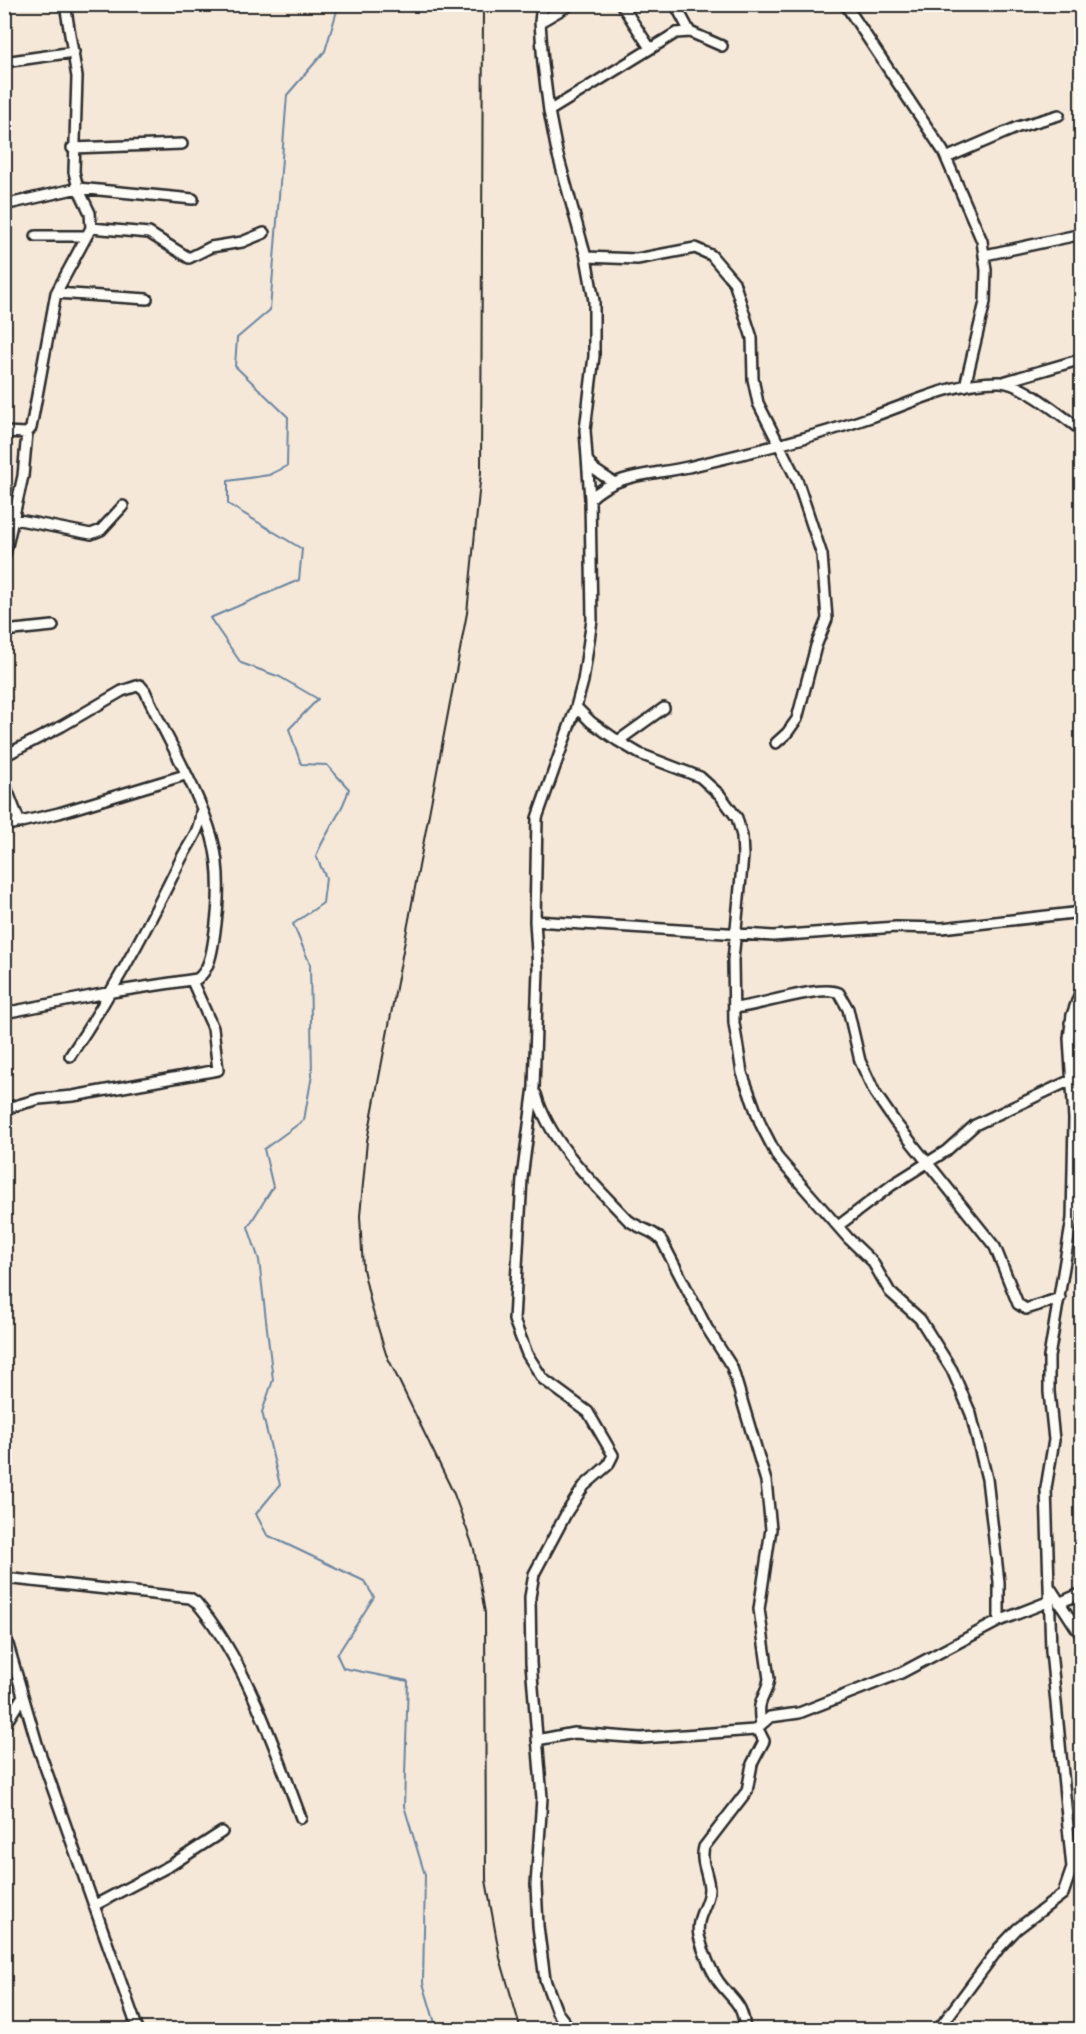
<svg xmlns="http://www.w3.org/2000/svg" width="1086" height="2034" viewBox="0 0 1086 2034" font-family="'Shantell Sans',sans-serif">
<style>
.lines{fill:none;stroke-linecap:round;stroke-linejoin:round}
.stream{stroke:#6a85a0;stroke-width:2}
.minor-casing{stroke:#2b2b2b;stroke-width:14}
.minor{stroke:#fdfcf7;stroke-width:9}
.rail{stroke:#2b2b2b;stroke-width:2}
</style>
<rect width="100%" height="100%" fill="#f5e8d9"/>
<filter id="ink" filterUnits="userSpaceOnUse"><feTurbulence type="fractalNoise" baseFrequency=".0167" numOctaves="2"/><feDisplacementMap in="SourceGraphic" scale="12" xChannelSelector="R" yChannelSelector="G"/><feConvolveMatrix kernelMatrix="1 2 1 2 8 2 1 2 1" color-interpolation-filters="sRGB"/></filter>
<g filter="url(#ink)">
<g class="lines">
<path class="stream" d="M339,4L325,51L287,95L270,310L237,338L235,366L288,417L287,466L269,475L228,481V504L302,549L299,580L210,618L241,663L280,677L318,699L289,729L301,764L327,765L349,789C342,814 326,831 316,856L326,878L323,903L293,924L310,964L312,1075L304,1120L264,1149L273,1187L248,1227L259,1260L273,1380L262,1412L280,1485L256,1514L267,1535L364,1581L374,1597L337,1655L343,1668L408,1681L404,1806L425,1875L423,1983L437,2030"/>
<g class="minor-casing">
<path id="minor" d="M542,4L540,22L543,64L549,111L557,152L586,257L594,301V356L585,430L590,499L592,620L583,681L576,707L537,818L535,921L538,969L534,1087L522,1178L514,1320L527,1354L543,1379L588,1412L613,1455L608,1465L584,1486L567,1512L534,1574L530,1597L531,1663L542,1798L536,1885L538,1926L545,1980L557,2012L571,2030
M621,4L650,48
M675,4L690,32
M845,4L943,151L982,241L986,270L985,302L965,386
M540,22L571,4
M4,62L74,52
M549,111L676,33L690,32L722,46
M72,148L182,144
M946,158L1018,127L1059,115
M4,205L78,188L193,199
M91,228L149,233L189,258L211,247L242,242L264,233
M36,236H85
M985,255L1082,234
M586,257L637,259L695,248L711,255L734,282L752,338L753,379L758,403L797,480L822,555L827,619L816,646L797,719L787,733L776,743
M56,293L147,299
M1003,382L1082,359
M4,432L27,433L31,428L56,293L91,228L90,213L78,188L74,172L77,77L65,4
M588,461L595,470L613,482
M590,499C616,473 654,475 688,467C747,453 811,438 868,418C910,404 954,381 1000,382C1023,383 1062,416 1082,431
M4,517L91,534L101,530L123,506
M4,559L23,476L27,433
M4,631L53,626
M576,707L591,722L618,741L640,754L700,777L720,795L737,818L742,836L743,856L733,960L734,1023L742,1073L761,1125L778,1158L848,1238L872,1261L890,1292L920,1319L952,1370L971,1414L987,1479L999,1582V1621
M618,741L664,708
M4,756L62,726L122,691L140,685L145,691C166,738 198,788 212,837C221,868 219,906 214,938C212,952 209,971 197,979L112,992L4,1013
M4,782L20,823
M4,826L59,813L185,775
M535,921L773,936L896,927L942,928L1082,912
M734,1008C760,1006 821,984 839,993L848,1009L860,1061L875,1093L895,1122L995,1247L1018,1304L1026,1309L1060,1298
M1070,1023L1082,1028
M70,1056C112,994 147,929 180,861C189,843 200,832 201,812
M536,1094C549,1142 594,1184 628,1220C639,1229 654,1230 662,1241L707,1328L732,1367L766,1481L771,1529L759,1609L769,1679C766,1701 756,1695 761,1725
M4,1109L39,1099L73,1096L218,1070L213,1028L192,981
M838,1226L892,1185L946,1151L975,1125L1071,1080
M4,1578L190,1598L196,1602C245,1659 275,1748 301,1818
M1051,1589L1082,1637
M1059,1603L1082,1593
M4,1631L38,1747L138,2030
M4,1726L23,1696
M537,1740L574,1733L641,1738L755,1730L770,1717L799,1713L901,1673L999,1621L1050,1601
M95,1905L171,1865L222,1832
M745,2030C743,2005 736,2003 722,1986C712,1974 703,1952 699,1936C695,1916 709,1906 709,1888C708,1873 700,1862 704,1847L747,1791L752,1764L764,1741L758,1729
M938,2030L999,1948L1017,1929L1063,1894L1072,1868L1051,1651L1046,1488L1054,1440L1049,1392V1357L1072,1219L1074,1119L1069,1038L1072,1015L1082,987"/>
</g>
<use href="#minor" class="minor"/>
<path class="rail" d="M483,4L481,472L467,613L367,1141L360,1216L363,1269L372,1308L386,1354L454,1494L474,1549L485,1613L486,1880L500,1958L521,2030"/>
</g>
</g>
<rect width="1086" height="2034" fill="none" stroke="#fdfcf7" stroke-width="24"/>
<rect x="12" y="12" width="1062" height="2010" fill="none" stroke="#2b2b2b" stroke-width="2" filter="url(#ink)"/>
</svg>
